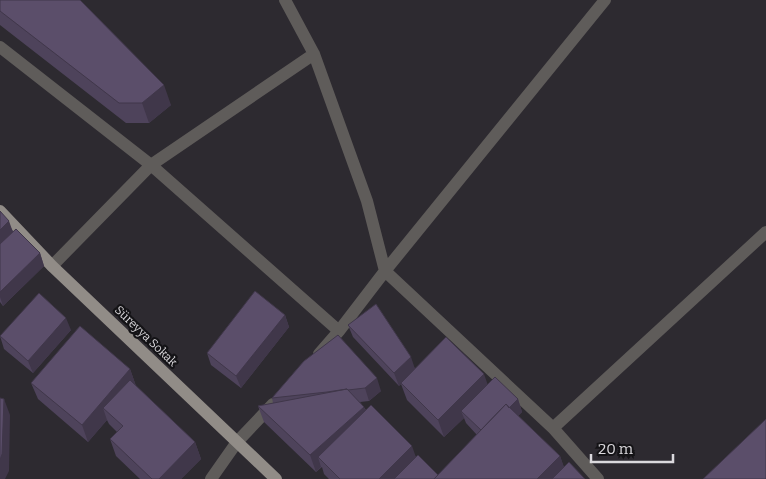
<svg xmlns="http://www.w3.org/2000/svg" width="766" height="479" viewBox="0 0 766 479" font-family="Bitter,serif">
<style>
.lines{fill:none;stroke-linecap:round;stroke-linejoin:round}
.street{stroke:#5f5c5a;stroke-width:12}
.primary{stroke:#918c87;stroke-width:12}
.wall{fill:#4e435b}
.shaded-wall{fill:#40374a}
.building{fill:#5b4e6a;stroke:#40374a}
.labels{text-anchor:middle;stroke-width:4.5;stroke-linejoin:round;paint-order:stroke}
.street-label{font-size:12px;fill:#dbd9dd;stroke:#141316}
</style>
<rect width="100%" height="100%" fill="#2d2a30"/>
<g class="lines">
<path class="street" d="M285,0L314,54L367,201L385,271L553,428L598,479
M0,47L151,165L339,331
M52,266L151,165L314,54
M319,354L339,331L385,271L605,0
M553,428L766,232
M211,479L237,442L273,404"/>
<path class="primary" d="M0,211L52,266L276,479"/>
</g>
<path class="wall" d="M0,0L171,105L149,123H126L0,25Z
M0,211L13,231L40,253L44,266L3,306L0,302Z
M285,315L289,327L241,388L211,365L207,353Z
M348,325L415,368L487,384L518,399L522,412L518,416L560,456L564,468L585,479H329L324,474L322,467L316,472L264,422L258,406L273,403L272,398L304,361L381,391L369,401L360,402L366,410L416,457L438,475L477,435L466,423L464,418L444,437L407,400L401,384L399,386L353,337Z
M71,330L33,373L4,349L0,336Z
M130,369L136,386L195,442L201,459L181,479H140L116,456L110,439L117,432L109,424L107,420L88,442L38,399L31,383Z"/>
<path class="shaded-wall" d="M164,85L171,105L149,123L142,103Z
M9,221L15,238L0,253V230Z
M40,253L44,266L3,306L0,297V292Z
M285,315L289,327L241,388L236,376Z
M66,318L71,330L33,373L28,361Z
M411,357L415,369L399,386L394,373Z
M130,369L136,386L103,408L107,420L88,442L82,425Z
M484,374L490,391L461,411L464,418L444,437L438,420Z
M377,378L381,391L369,401L365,388Z
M4,399L10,415L9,471L5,479H0V460Z
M518,399L522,412L489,446L484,434Z
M364,407L370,423L318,457L321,467L316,472L310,455Z
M195,442L201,459L181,479H159Z
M412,446L418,463L402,479H379Z
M560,456L567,475L563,479H537Z"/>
<path class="building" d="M0,0H80L164,85L142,103H119L0,11Z
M0,211L9,221L0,230Z
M16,229L40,253L0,292V244Z
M255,291L285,315L236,376L207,353Z
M39,293L66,318L28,361L0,336Z
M376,304L411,357L394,373L348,325Z
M80,326L130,369L82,425L31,383Z
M338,335L377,378L365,388L348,390L347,389L327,392L272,398L304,361Z
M446,337L484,374L438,420L401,383Z
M495,377L518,399L509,408L506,404L481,430L461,411Z
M130,380L195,442L159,479H152L110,439L123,426L103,408Z
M347,389L364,407L310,455L258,406Z
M0,398L4,399L2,454L0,460Z
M506,404L560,456L537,479H434Z
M371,405L412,446L379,479H340L318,457Z
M766,419V479H703Z
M418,455L438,475L434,479H394Z
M569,462L585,479H552Z"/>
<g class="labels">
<g class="street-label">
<text transform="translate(146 336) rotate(44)" y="4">Süreyya Sokak</text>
</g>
</g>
<path d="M591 454v8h82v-8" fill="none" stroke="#dbd9dd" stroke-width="2.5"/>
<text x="598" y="454" font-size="15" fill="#dbd9dd" stroke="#141316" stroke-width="4" paint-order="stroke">20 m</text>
</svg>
